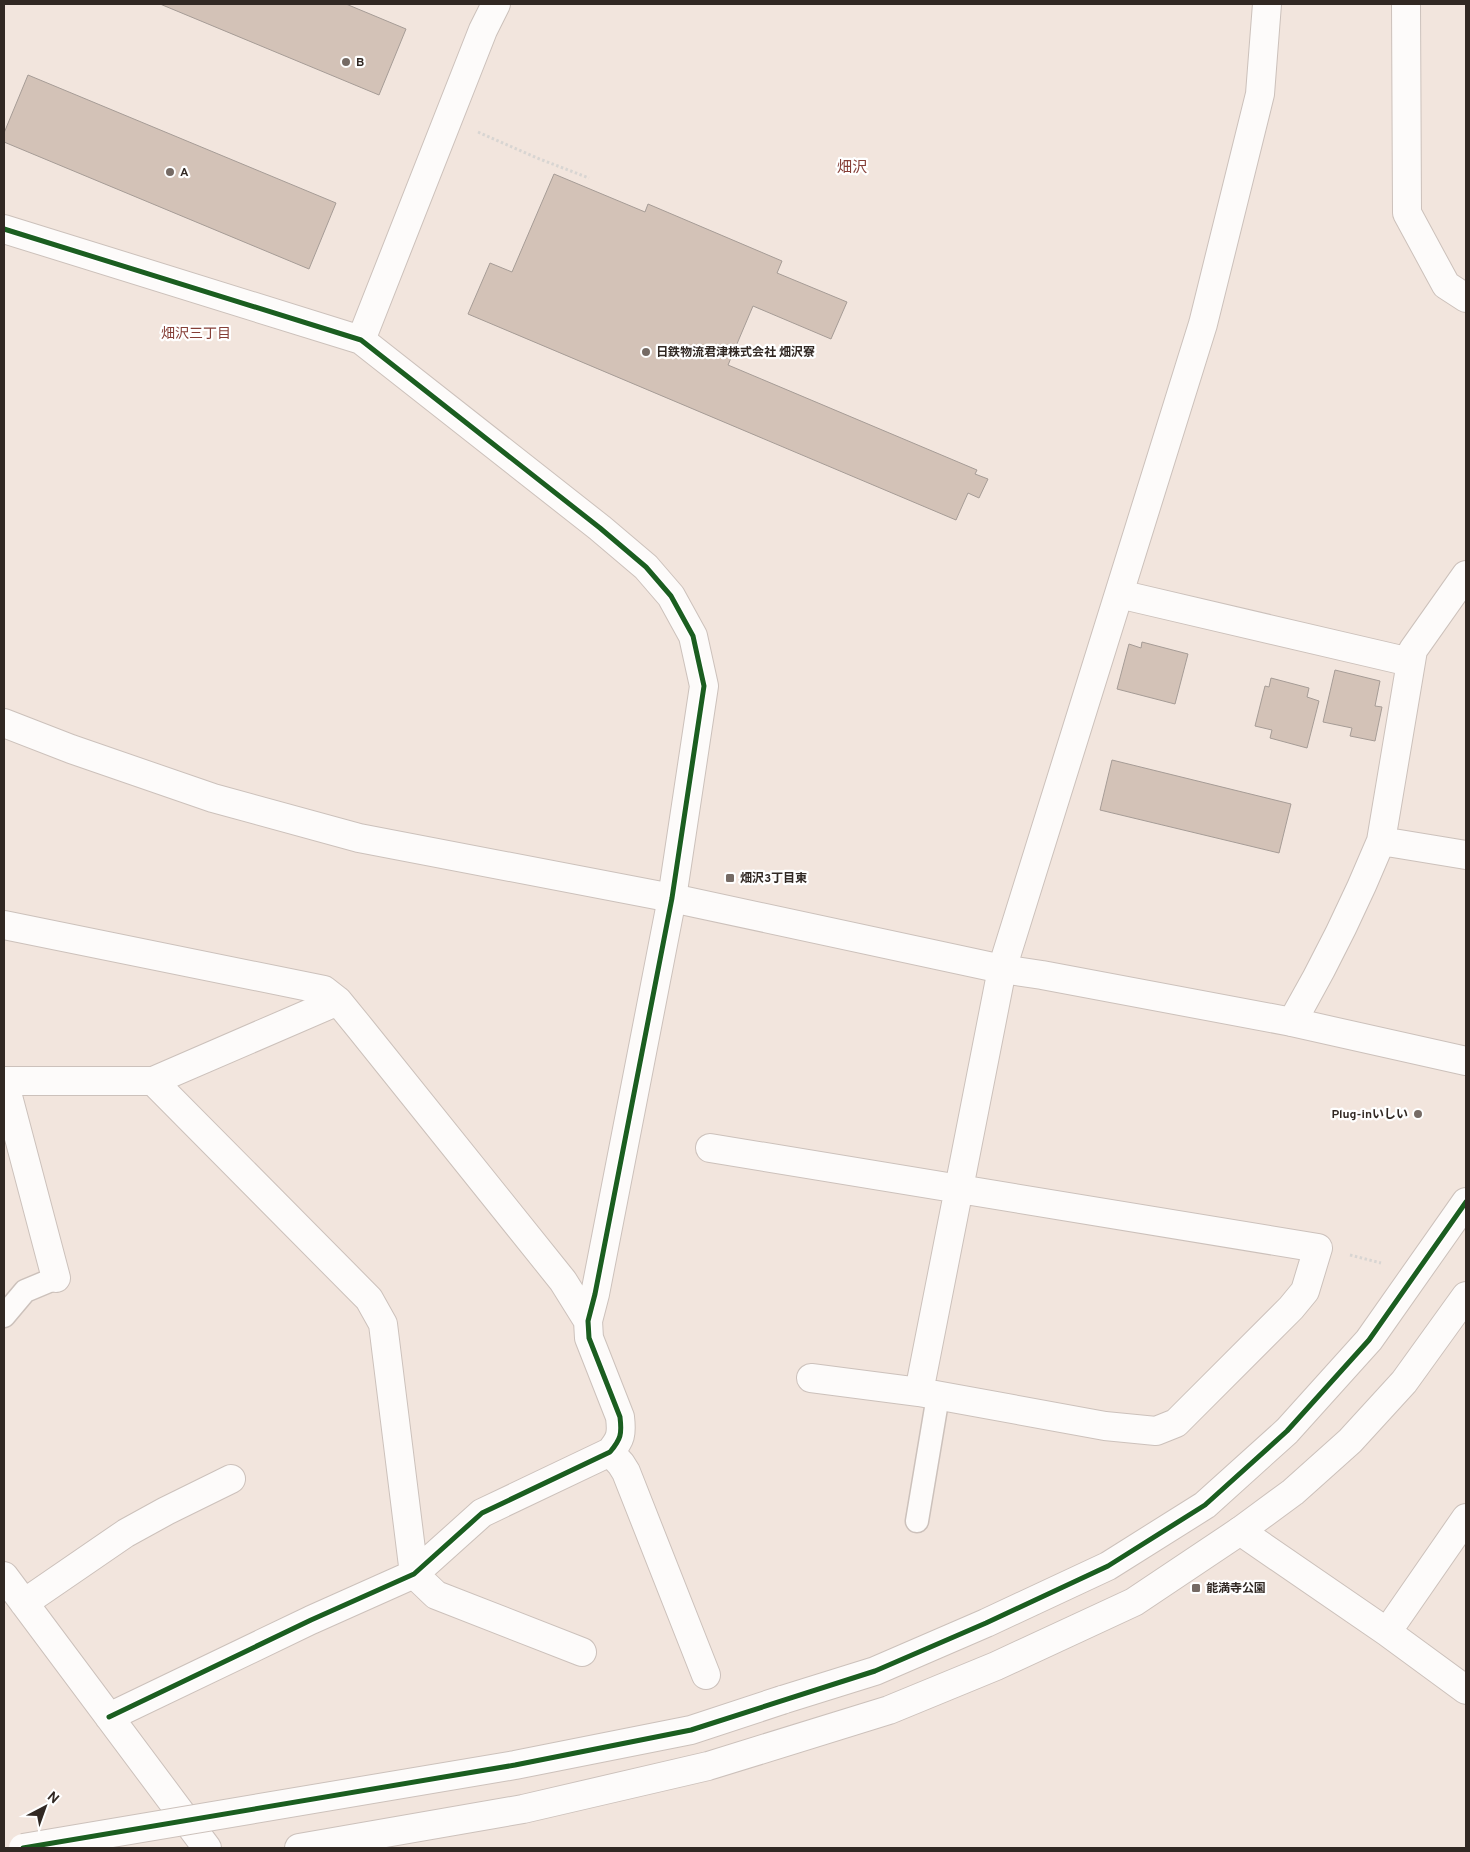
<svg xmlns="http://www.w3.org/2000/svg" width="1470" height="1852" viewBox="0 0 1470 1852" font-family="Overpass,'Noto Sans JP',sans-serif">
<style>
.building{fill:#d3c2b7;stroke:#a69c96}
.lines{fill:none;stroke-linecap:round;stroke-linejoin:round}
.lane-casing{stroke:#ccc1bb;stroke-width:25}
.street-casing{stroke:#ccc1bb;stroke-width:30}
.secondary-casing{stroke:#ccc1bb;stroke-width:30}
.path{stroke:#d8d5d2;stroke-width:3;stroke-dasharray:2.5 2.5;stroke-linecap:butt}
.lane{stroke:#fdfbfa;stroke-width:22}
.street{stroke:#fdfbfa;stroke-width:28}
.secondary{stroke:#fdfbfa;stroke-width:28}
.secondary-bridge-casing{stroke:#ccc1bb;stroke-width:30;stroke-linecap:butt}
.secondary-bridge{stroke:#fdfbfa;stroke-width:28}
.cycleway-casing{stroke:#fff;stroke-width:8}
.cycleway{stroke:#1b5e20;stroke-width:5}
.poi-dot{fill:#756a64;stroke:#fff;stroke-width:2}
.labels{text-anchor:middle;stroke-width:4.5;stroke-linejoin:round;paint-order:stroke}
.poi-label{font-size:12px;font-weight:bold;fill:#312823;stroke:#fff;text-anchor:start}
.neighbourhood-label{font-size:14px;fill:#853e36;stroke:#fff}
.quarter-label{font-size:15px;fill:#853e36;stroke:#fff}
</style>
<rect width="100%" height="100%" fill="#f2e5dd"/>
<path class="building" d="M160,4H346L406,29L379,95Z
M28,75L336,203L309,269L4,142V133Z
M554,174L645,212L648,204L782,261L777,273L847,302L831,339L753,306L728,365L977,470L975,474L988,479L979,498L968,493L956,520L468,314L490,263L512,272Z
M1142,642L1188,654L1175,704L1117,689L1129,644L1141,648Z
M1335,670L1380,681L1375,706L1382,707L1375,741L1350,736L1352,728L1323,722Z
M1271,678L1309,688L1307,697L1319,701L1307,748L1270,738L1272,730L1255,726L1265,686L1269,687Z
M1112,760L1291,804L1279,853L1100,810Z"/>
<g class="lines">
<g class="lane-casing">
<path id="lane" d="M4,1316L25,1291L56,1278
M917,1521L938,1396"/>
</g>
<g class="street-casing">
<path id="street" d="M1406,4L1407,213L1446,285L1466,298
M4,229L361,340L600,528L646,567L671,596L693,636L704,686L672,898L595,1294L588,1321L589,1338L620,1417C622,1434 621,1439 610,1452L482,1513L414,1574L311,1620L109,1717
M361,340L483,30L496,4
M1119,594L1410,662
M1381,841L1466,855
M4,925L324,990L338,1001L360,1028L563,1281L588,1321
M1292,1022C1325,965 1356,902 1381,841L1413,650L1466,575
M4,1081H153L338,1001
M4,1081L56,1278
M153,1081L369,1299L383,1324L414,1574L436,1595L582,1652
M710,1148L1318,1248L1305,1291L1291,1308L1176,1423L1156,1431L1105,1426L919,1392L811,1378
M919,1392L1002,969L1203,324L1260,94L1267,4
M610,1452L621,1464L626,1472L706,1675
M1240,1531L1387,1632L1466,1690
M4,1576L207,1848
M24,1603L126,1533L166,1511L231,1479
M1387,1632L1466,1518"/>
</g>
<g class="secondary-casing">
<path id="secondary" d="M4,723L71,749L213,798L359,838L672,898L1002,969L1042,975L1292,1022L1466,1061
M782,1700L875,1671L986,1623L1108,1566L1205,1505L1287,1431L1369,1340L1466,1202
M299,1848L523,1809L708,1766L889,1710L996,1666L1134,1602L1240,1531L1293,1492L1350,1441L1404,1382L1466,1296"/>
</g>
<path class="path" d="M478,132L537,158L589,178
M1350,1255L1381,1263"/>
<use href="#lane" class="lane"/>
<use href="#street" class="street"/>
<use href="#secondary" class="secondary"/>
<g class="secondary-bridge-casing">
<path id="secondary-bridge" d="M23,1848L515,1765L691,1730L782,1700"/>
</g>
<use href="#secondary-bridge" class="secondary-bridge"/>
<g class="cycleway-casing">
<path id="cycleway" d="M4,229L361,340L600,528L646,567L671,596L693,636L704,686L672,898L595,1294L588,1321L589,1338L620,1417C622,1434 621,1439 610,1452L482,1513L414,1574L311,1620L109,1717
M23,1848L515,1765L691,1730L875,1671L986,1623L1108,1566L1205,1505L1287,1431L1369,1340L1466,1202"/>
</g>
<use href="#cycleway" class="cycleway"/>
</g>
<g class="poi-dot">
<circle cx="346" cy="62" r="5"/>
<circle cx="170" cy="172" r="5"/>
<circle cx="646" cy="352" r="5"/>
<rect x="725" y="873" width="10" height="10" rx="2.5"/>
<circle cx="1418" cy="1114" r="5"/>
<rect x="1191" y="1583" width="10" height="10" rx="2.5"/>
</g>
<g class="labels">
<g class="poi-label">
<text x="356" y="66">B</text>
<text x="180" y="176">A</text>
<text x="656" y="356">日鉄物流君津株式会社 畑沢寮</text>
<text x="740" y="882">畑沢3丁目東</text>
<text x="1408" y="1118" text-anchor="end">Plug-inいしい</text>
<text x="1206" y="1592">能満寺公園</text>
</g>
<g class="neighbourhood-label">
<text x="196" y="338">畑沢三丁目</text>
</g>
<g class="quarter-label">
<text x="852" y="172">畑沢</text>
</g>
</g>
<rect width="1470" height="1852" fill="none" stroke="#312823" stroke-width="10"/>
<g transform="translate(45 1807) rotate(41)" stroke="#ffffff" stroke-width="4" paint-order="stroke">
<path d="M0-4L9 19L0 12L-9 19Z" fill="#312823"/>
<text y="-8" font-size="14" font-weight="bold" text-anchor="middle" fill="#312823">N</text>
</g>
</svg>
